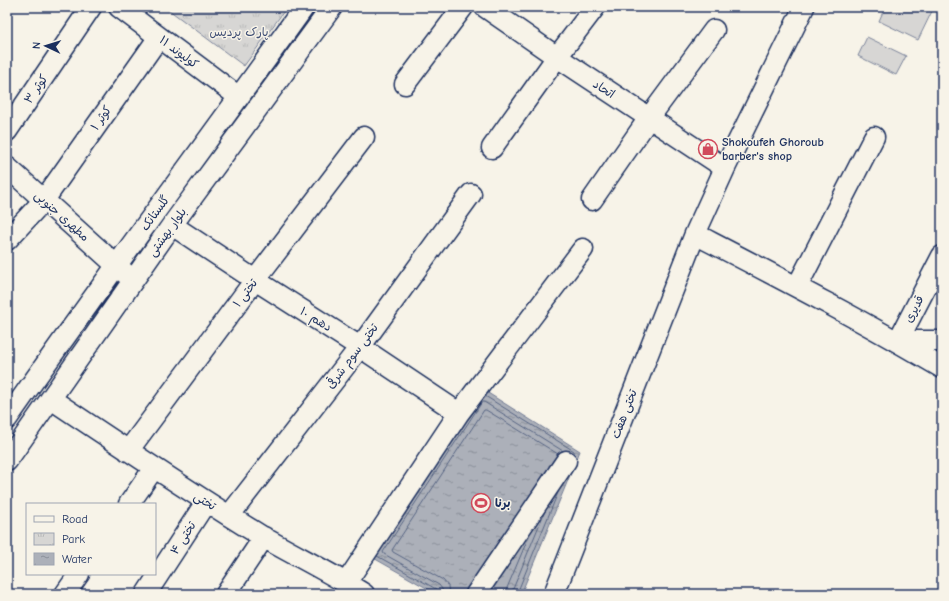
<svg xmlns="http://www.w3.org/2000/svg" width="949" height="601" viewBox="0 0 949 601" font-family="'Comic Neue','Playpen Sans Arabic',sans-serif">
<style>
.green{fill:#d7d6d4;stroke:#798299}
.park{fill:url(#park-tufts);stroke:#798299}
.water{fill:url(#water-ripples);stroke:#727c95}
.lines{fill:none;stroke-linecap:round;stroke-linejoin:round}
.shore{stroke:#556382;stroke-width:1}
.minor-casing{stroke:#1b2f5e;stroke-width:23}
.minor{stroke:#f7f3e8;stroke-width:20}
.labels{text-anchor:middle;stroke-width:3;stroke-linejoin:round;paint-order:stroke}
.park-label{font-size:12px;fill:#415076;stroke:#f7f3e8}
.street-label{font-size:12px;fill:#1b2f5e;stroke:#f7f3e8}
.poi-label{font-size:12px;font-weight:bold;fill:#1b2f5e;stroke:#f7f3e8;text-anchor:start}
</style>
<defs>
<pattern id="park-tufts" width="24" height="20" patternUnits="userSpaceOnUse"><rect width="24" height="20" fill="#d7d6d4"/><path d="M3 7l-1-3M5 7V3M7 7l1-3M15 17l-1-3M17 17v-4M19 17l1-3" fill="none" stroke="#b8b8b8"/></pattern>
<pattern id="water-ripples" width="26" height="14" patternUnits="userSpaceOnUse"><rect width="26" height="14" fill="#acb0b9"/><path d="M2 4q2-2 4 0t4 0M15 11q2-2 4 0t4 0" fill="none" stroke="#8b909a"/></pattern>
</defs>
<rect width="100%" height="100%" fill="#f7f3e8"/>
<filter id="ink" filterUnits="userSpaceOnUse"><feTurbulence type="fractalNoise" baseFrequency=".025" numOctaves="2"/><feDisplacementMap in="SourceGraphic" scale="8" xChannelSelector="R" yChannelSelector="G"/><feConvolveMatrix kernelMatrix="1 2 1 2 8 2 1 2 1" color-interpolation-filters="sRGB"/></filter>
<g filter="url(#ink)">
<path class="green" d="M885,7H934L918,40L879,21Z
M867,37L906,56L896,75L858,56Z"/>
<path class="park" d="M165,7H287L244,66Z"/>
<path class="water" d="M480,388L580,451L521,594H437L370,556Z"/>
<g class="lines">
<path class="shore" d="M485,396L574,451V454
M377,556L436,589L438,591V594
M443,594L442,589L439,585L384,554L383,552L482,402H484L563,451
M449,594L448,586L443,580L393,552L392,550L484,410H486L558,454
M506,594L507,588L529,536
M512,594L513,589L545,511
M517,594L518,591L559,490"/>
<g class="minor-casing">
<path id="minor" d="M119,7L239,97
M485,7L557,57L725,168
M405,84L463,7
M7,131L91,7
M492,148L557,57L595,7
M7,167L126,274
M592,200L649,118L714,30
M172,225L255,280L360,347L459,413
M695,234C778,277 862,320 942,368
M7,240L44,200L159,37
M797,287L874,137
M898,341L942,256
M898,341H942
M51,399C121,446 191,493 263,537C296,556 331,573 364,594
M7,419C104,280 205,145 304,7
M128,451L255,280L364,137
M7,461L172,225L332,7
M129,504L154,468
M229,516L360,347L471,194
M346,583L459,413L583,249
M65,594L79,574
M146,594L206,502
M226,594L264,537
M476,594L566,461
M554,594L695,234L725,168L804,7"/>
</g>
<use href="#minor" class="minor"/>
</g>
</g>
<defs>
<g id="shop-ring" transform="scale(1)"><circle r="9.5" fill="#f7f3e8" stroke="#d1495b" stroke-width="1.5"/><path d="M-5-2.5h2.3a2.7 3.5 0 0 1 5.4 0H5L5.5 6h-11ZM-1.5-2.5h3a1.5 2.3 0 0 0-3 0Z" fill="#d1495b"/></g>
<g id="stadium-ring" transform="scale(1)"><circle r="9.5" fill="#f7f3e8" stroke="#d1495b" stroke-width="1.5"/><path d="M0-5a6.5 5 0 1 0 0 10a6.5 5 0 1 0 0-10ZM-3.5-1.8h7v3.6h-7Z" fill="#d1495b"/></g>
</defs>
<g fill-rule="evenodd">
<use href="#shop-ring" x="708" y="149"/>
<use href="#stadium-ring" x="481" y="503"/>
</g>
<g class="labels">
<g class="park-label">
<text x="239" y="36">پارک پردیس</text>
</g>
<g class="street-label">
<text transform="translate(179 52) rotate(37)" y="4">کولیوند ۱۱</text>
<text transform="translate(36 89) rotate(-56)" y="4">کوثر ۳</text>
<text transform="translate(604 89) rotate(33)" y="4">اتحاد</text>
<text transform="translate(101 118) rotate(-55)" y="4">کوثر ۱</text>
<text transform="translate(155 213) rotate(-54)" y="4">گلستانک</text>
<text transform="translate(62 216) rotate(42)" y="4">مطهری جنوبی</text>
<text transform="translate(167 232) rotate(-54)" y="4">بلوار بهشتی</text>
<text transform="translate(245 293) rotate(-53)" y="4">تختی ۱</text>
<text transform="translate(914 309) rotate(-63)" y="4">قدیری</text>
<text transform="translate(316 319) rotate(32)" y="4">دهم ۱۰</text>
<text transform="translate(352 356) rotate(-53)" y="4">تختی سوم شرقی</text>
<text transform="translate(624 414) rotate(-69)" y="4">تختی هفت</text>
<text transform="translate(205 501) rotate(32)" y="4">تختی</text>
<text transform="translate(183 538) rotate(-57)" y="4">تختی ۴</text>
</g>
<g class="poi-label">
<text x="722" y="146">Shokoufeh Ghoroub<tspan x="722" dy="14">barber's shop</tspan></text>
<text x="495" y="507">برنا</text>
</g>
</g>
<rect width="949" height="601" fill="none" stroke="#f7f3e8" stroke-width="24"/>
<rect x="12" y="12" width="925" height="577" fill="none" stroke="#1b2f5e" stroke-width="1.5" filter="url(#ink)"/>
<rect x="26" y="503" width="130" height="72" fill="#f7f3e8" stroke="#9fa5b1"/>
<rect x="34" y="516" width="20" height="6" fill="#f7f3e8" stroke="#9fa5b1"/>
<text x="62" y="523" font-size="12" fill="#1b2f5e">Road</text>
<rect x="34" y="533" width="20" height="12" fill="url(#park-tufts)" stroke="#9fa5b1"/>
<text x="62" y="543" font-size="12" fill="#1b2f5e">Park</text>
<rect x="34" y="553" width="20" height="12" fill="url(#water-ripples)" stroke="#9fa5b1"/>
<text x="62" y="563" font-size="12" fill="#1b2f5e">Water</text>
<g transform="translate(46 46) rotate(274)" stroke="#f7f3e8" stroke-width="3" paint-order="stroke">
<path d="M0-3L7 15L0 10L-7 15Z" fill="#1b2f5e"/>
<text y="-6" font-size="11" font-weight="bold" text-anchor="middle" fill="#1b2f5e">N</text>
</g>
</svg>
